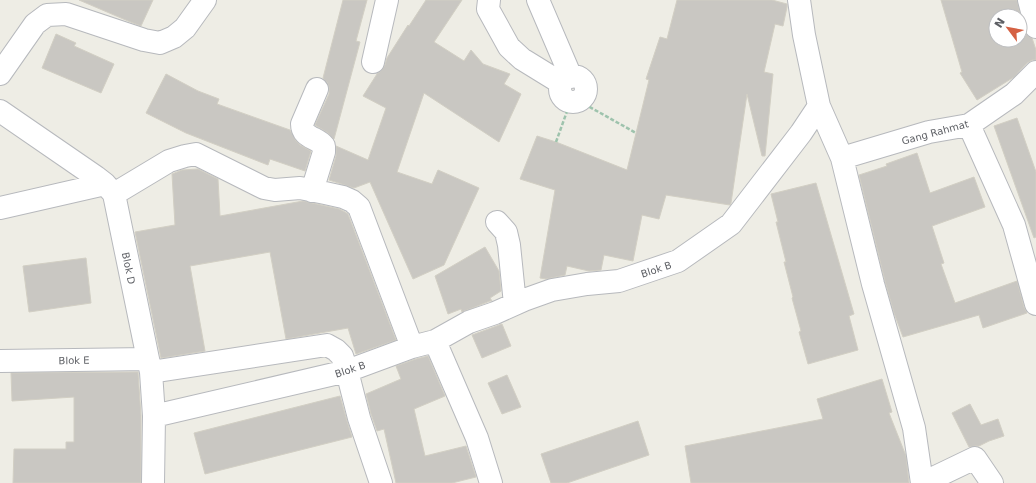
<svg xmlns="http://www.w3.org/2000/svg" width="1036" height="483" viewBox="0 0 1036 483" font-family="'DejaVu Sans',sans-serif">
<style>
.building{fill:#c9c7c2;stroke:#d2cfc4;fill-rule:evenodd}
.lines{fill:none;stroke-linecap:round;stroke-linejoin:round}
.minor-casing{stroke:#b7b9bd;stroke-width:24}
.path{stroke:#9ec3ad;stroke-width:2.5;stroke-dasharray:4 2;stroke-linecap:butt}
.minor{stroke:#fff;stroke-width:22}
.labels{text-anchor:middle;stroke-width:3;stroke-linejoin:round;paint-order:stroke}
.street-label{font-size:10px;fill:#5d5f64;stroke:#fff}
</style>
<rect width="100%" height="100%" fill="#eeede5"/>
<path class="building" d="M79,0H153L141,26L128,21Z
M343,0H367L356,41L360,42L334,139L328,133L315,125L329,94V87L327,82L323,78Z
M426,0H462L434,42L464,61L471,50L483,64L510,74L504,84L521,94L499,142L424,93L397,172L432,184L438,170L479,188L444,265L413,279L370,182L354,188L329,180L336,156V146L368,160L386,108L363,96L377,74L382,70L385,65L387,58L408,25L409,26Z
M677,0H772L787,4V7L783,26L775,24L764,72L773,74L765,156H762L747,94L731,203L730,205L666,195L659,219L642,215L633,261L604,255L601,270L589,271L567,266L565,275L546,279L540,278L555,190L520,179L537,136L556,142L627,170L649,80L646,79L660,37L667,39Z
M941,0H1017L1024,30L1027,35L1032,38L1036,50V60H1032L1027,63L1014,77L977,100L960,73L962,72ZM996,16H1020V40H996Z
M56,34L76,43L74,46L114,64L101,93L42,68Z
M166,74L198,91L219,99L217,104L290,130L296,141L300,145L311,151L305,171L270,159L268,165L186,133L146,113Z
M1017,118L1036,172V237L1034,238L994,126Z
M917,153L930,193L974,177L985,207L932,226L944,263L941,264L955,303L1017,281L1024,307L1027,313L983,328L979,315L903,337L894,313L885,281L859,175L887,166L886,164Z
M198,169L218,179L220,216L303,201L339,209L345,212L348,214L396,340L356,354L348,328L286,339L270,252L190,266L205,351L161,358L135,232L175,225L172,174L182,170Z
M816,183L854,314L849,316L858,350L808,364L799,332L801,331L792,298L793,297L784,262H786L776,222H778L771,194Z
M485,247L499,271L501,291L490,298L492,301H490L462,312L461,309L448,314L435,276Z
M86,258L91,303L29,312L23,266Z
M502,324L511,346L482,358L472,335Z
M428,356L445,396L414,409L425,456L466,446L476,477L452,483H396L384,429L377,431L371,414L366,394L401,379L396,366L416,359Z
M138,372L141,416V483H13L14,449H66V442H74V397L12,401L11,373Z
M507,375L521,407L502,414L488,383Z
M882,379L892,412L889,413L906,456L909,483H691L685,446L823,419L817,399Z
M340,396L347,421L352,437L205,474L194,433Z
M970,404L981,425L998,419L1004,436L989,441L979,446H975L969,447L952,413Z
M638,421L649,455L567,483H551L541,454Z"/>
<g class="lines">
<g class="minor-casing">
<path id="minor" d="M489,0L488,9L509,47L522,59L561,83
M538,0L571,77
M799,0L804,35L819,106L842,158L873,284L914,428L922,483
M1029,0L1036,27
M373,62L387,0
M0,74L35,24L47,15L66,14L144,40L160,43L174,37L185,28L205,0
M560 89a13 13 0 1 1 26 0a13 13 0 1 1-26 0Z
M0,111L96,177L105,184L114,194L148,359L151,372L154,416L153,483
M969,125L1014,225L1036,304
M842,158L929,132L969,125L1014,94L1036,72
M312,191L324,152V146C317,137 302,138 302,124L317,89
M114,194L169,161L185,156L196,154L264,188L275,190L300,188L325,193L343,197L352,201L359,207L412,347
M0,208L105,184
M497,222L506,232L509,245L515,304
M435,341L477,438L491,483
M0,361L148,359
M151,372L327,345L336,350L342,356L347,371L359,418L381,483
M154,416L347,371L412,347L435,341L469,322L495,313L524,300L552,290L587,284L619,281L678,261L731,224L801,133L819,106
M923,483L975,458L992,483"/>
</g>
<path class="path" d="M579,101L636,133
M556,142L570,103"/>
<use href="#minor" class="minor"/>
</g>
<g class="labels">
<g class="street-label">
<text transform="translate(935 132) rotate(-15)" y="4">Gang Rahmat</text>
<text transform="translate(129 268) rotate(78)" y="4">Blok D</text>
<text transform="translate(656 269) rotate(-18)" y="4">Blok B</text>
<text transform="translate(74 360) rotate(-1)" y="4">Blok E</text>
<text transform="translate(350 369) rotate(-18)" y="4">Blok B</text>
</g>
</g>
<g transform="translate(1008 28) rotate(302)"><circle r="19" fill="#ffffff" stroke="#bebfc1"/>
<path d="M0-3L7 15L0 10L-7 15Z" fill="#d56143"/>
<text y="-6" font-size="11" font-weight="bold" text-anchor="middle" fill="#5d5f64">N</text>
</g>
</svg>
